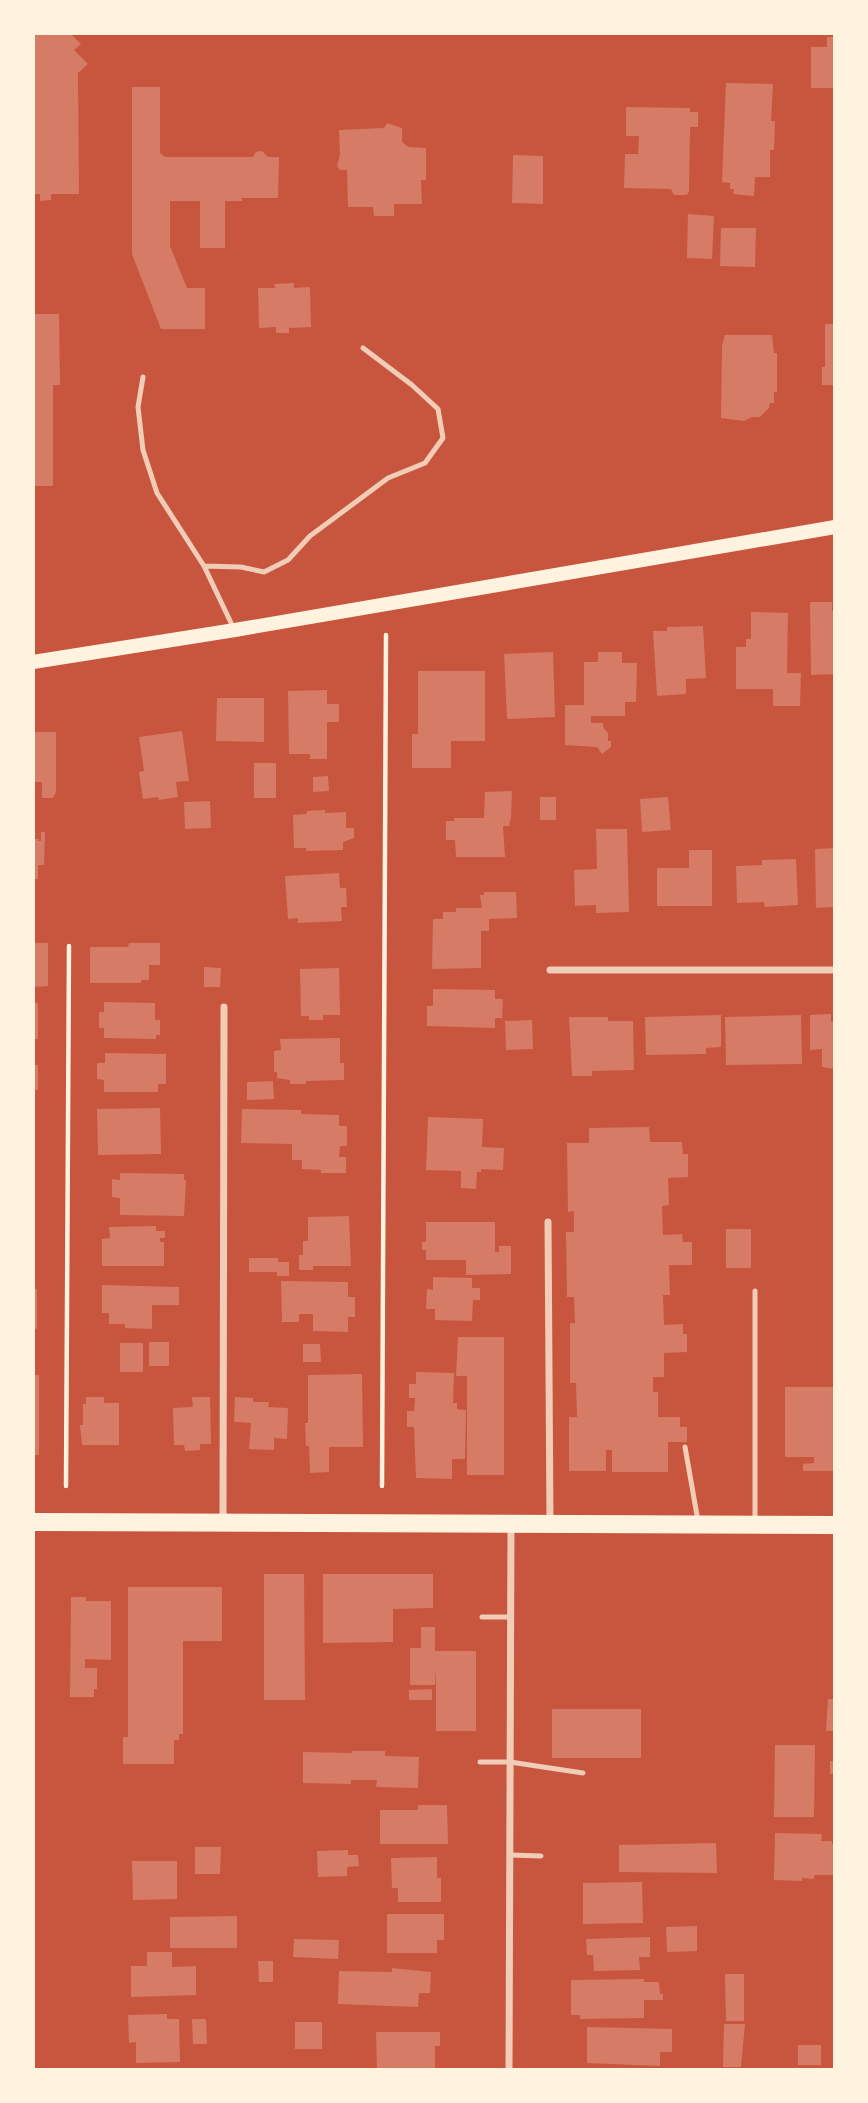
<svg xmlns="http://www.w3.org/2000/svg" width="868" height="2103" viewBox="0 0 868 2103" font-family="'Fira Sans',sans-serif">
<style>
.building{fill:#d67c66}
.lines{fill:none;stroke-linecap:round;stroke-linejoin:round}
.path{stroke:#fff3e0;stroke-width:4.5}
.service{stroke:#f1ccb7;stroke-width:5}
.minor{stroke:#f1ccb7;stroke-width:7}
.secondary{stroke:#fff3e0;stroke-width:14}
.primary{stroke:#fff3e0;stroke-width:18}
</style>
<rect width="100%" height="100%" fill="#c8553d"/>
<path class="building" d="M33,33H70L81,44L74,50L88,64L78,73L79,194H51V200L40,201V194H33Z
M827,37H835V88H811V47H827Z
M726,83L773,84L771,121H775L774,150H770V177H755L754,196L733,194L734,189H730V183L722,182Z
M132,87H160V153L165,157H253L256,152L262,151L268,157H279L278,198H242V201H225V248H200V201H170V246L187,288H205V329H161L132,254Z
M626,107L690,108V112H698V127H690L689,191L687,195H674L671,189L624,188L625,154H638L639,136H626Z
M387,123L402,128V142L408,147L426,148V180H421L422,204H394V216H374L373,207H348L347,170H340L337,166L340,155L339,130L384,128Z
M513,155L543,156V204L512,203Z
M688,214L714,216L712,259L687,258Z
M721,228H756L755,267L720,266Z
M294,283V288L310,287L311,327L289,328V333H276V327L259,328L258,288H275L274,284Z
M33,314H59L60,385H53V486H33Z
M825,324H835V385H822V367H825Z
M725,335H772L774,353H777V392H774V403H770L769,408L760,417H752L744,421L721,418L722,345Z
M810,602H832V611H835V674L811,675Z
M751,612L788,613L787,673H801L800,706H773V689H736V647H746V639H751Z
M703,626L706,678L686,679V694L657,696L653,631H667V627Z
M553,652L555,717L507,719L504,654Z
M598,652H622V663H637L636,702H625V716H591V723H603V727L608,733V741H611V747L602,754L597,747L565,745V705H584V662H598Z
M418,671H485V741H451V768H412V734H418Z
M327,690V704H339V722H327V759H310V754H289L288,691Z
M217,698H264V742L216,741Z
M182,731L189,781L176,782L178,797L159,800L158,797L143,799L139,772L144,771L139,737Z
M33,732H56V792L53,798H42V782H33Z
M254,763H276V798H254Z
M328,776L329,791L313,792V777Z
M512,791L511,818L509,826H503L505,857H456L455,840H446V821H454V818H484L485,792Z
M540,797H556V820H540Z
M668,797L671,830L642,832L640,799Z
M210,801L211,828L185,829L184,802Z
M325,810V813L346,812V828H354V838L343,842V850L306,851V848H294L293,815L307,814V811Z
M596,829H627L629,912L596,913V905L575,906L574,870L597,869Z
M41,832H45L44,865H38V879H33V839H39L38,841H41Z
M835,848V907L816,908L815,849Z
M689,850H712V906H657V868H689Z
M796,859L798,905L765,907L764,902L737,903L736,866L762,865V860Z
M339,873L340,888H346L347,907H341L342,921L298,923V918L288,919L285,876Z
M484,892H516L517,918L489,919V931H481V968L432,969L433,919H443V912H456V908H482L480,895H484Z
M33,943H48V986L33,987Z
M129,943H160V965H149V980H141V983H90V947H128Z
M204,967L221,968L220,987H204Z
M339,968L340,1015H323V1020H309V1016H301L300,969Z
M433,989L495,990V999H503L502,1018H495V1028L427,1026V1006H433Z
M104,1002L155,1003V1020H160V1035H156V1039L104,1038V1028H99V1012H104Z
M33,1003H38V1039H33Z
M831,1014V1022H835V1069L822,1067V1049L810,1050V1015Z
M721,1015V1047L706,1048V1054L646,1055L645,1017Z
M801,1015L802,1064L726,1065L725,1017Z
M569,1017H608V1021H633L634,1070L592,1071V1076H572Z
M532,1020L533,1049L506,1050L505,1021Z
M340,1038V1063H344V1080L306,1081V1084H290V1080L277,1078V1072H274V1051L281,1050L280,1039Z
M105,1053L166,1054V1084H158V1092H104V1080L97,1079V1063H105Z
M33,1065H38V1090H33Z
M273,1081L274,1099L247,1100V1082Z
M160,1108L161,1154L98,1155L97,1109Z
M242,1109L301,1110V1114L339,1115V1126H347V1146H340L339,1157H346V1173H321V1170L302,1169V1160H292V1144L241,1143Z
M428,1117L483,1119L482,1147L504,1148L503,1170L481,1169V1172H477L476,1189L461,1188V1171L426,1170Z
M649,1127L650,1142H682L683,1154H688V1177L668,1178L669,1205L662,1206L663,1235L682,1234L683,1242H692V1265H669L670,1295H663L664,1325L683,1324V1334H687V1352L664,1353V1377H653V1392H658V1417H680V1427H687V1442H668V1472H612V1450H606V1471H569V1417H577L576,1383H570V1323H575L574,1297H567L566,1232H574V1211L568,1212L567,1143H589V1128Z
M120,1173L184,1174V1180H186L184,1216L120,1215V1198L112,1197V1179L120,1180Z
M349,1216L351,1266H313V1270H299V1255H303V1241H308V1217Z
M426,1222H495V1252H499V1246H511V1274L466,1275V1260H426V1250H422V1242H426Z
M156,1226V1231H165V1238H160V1242H164V1266H102V1239L110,1238L109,1227Z
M726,1229H751V1268H726Z
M249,1258H278V1262H289V1276H277V1272H249Z
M433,1277L472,1278V1288H480V1300H473L472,1321L435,1320V1309H426L427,1289L433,1290Z
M281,1281L348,1282V1297H355V1317H348V1332L313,1331V1314H299V1322H282Z
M102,1285L179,1287V1305H152V1329L125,1328V1324H109V1313H102Z
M33,1289H37V1329L33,1328Z
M458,1337H504V1475H467V1376H456Z
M149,1342H169V1366H149Z
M120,1343H143V1372H120Z
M303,1344H320L321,1362H303Z
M416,1372L454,1373L453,1403H457V1409L466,1410L465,1459H452V1479L416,1478L414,1427H407V1411H414L415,1398H409V1384H416Z
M362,1374L363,1447H329V1472L310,1473L309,1446H306L305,1423H308V1375Z
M33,1375H39V1455H33Z
M785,1387H835V1471H803V1464L814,1463V1457H785Z
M86,1397H104V1403H119V1445H82L80,1425H83V1404H86Z
M192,1397H210L211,1444H200V1450L185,1451L184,1445H174L173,1408L193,1407Z
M235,1397L253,1398V1402H269L268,1407L288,1408L287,1439L274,1438V1450L249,1449L251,1423L234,1422Z
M264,1574H304L305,1700H264Z
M323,1574H433V1608L393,1609V1642L323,1643Z
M128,1587H222V1641H183V1734H179V1740H174V1764H123V1737H128Z
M71,1597H86V1601H111V1660L85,1659V1668H97V1689H94V1697H70Z
M421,1627H435V1651H476V1731H436V1668L435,1685H410V1648H421Z
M432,1689V1700H409V1690Z
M828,1699H835V1731H826Z
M552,1709H641V1758H552Z
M775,1745H815L814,1817H774Z
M352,1751H385V1756L419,1757L418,1788L376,1787L377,1780H351V1784L303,1783V1752L352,1753Z
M830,1761H835V1774H830Z
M418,1805H447L448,1844H380V1810H418Z
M775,1833L822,1834L821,1841H832V1844H835L833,1875H814V1879L802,1878V1881L774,1880Z
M716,1843L717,1873L619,1872V1845Z
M195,1847H221L220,1874H195Z
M348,1850V1855H358L359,1866L347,1867V1876L318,1877L317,1851Z
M437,1857V1878H441V1902H398V1888H392L391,1858Z
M132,1861H177V1899L133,1900Z
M642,1882L643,1923L583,1924V1883Z
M387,1914H444V1940H437V1953H387Z
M237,1916V1948H170V1917Z
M697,1926V1951L667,1952L666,1927Z
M650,1937V1957H639L640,1970L594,1971L593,1955H587L586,1939Z
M294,1939L339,1940L338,1959L293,1957Z
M147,1952H172V1967L196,1966V1995L131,1997V1966H147Z
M258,1961H273V1982H259Z
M392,1968L431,1972L430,1993H419L418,2007L338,2004L339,1971L392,1972Z
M725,1974H744V2021H726Z
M644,1979V1982H659L660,1994H663V2000H644V2018L580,2019V2015H571V1980Z
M167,2014V2019H179L180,2062L136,2063V2042L129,2043L128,2015Z
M192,2019H206L207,2044H193Z
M295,2022H322V2049H295Z
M724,2024H745L741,2067H723Z
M587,2027L672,2029V2052H660V2066L587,2063Z
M376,2032H440V2046H435V2069L377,2070Z
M798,2045H821V2065H798Z"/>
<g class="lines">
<path class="path" d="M66,1486L69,946
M382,1486L386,635"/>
<path class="service" d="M143,377L138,407L143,450L157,493L204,566L233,627
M204,566L241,567L264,572L288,560L310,536L388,478L425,463L443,438L438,409L412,385L363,348
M685,1447L698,1521
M755,1521V1291
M482,1617H511
M480,1762H510L583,1773
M510,1855L541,1856"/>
<path class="minor" d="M550,970H835
M548,1222L550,1523
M223,1522L224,1007
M509,2070L511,1524"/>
<path class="secondary" d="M33,662L235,630L835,527"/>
<path class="primary" d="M33,1522L835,1525"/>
</g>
<rect width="868" height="2103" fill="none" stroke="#fff3e0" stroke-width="70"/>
</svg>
